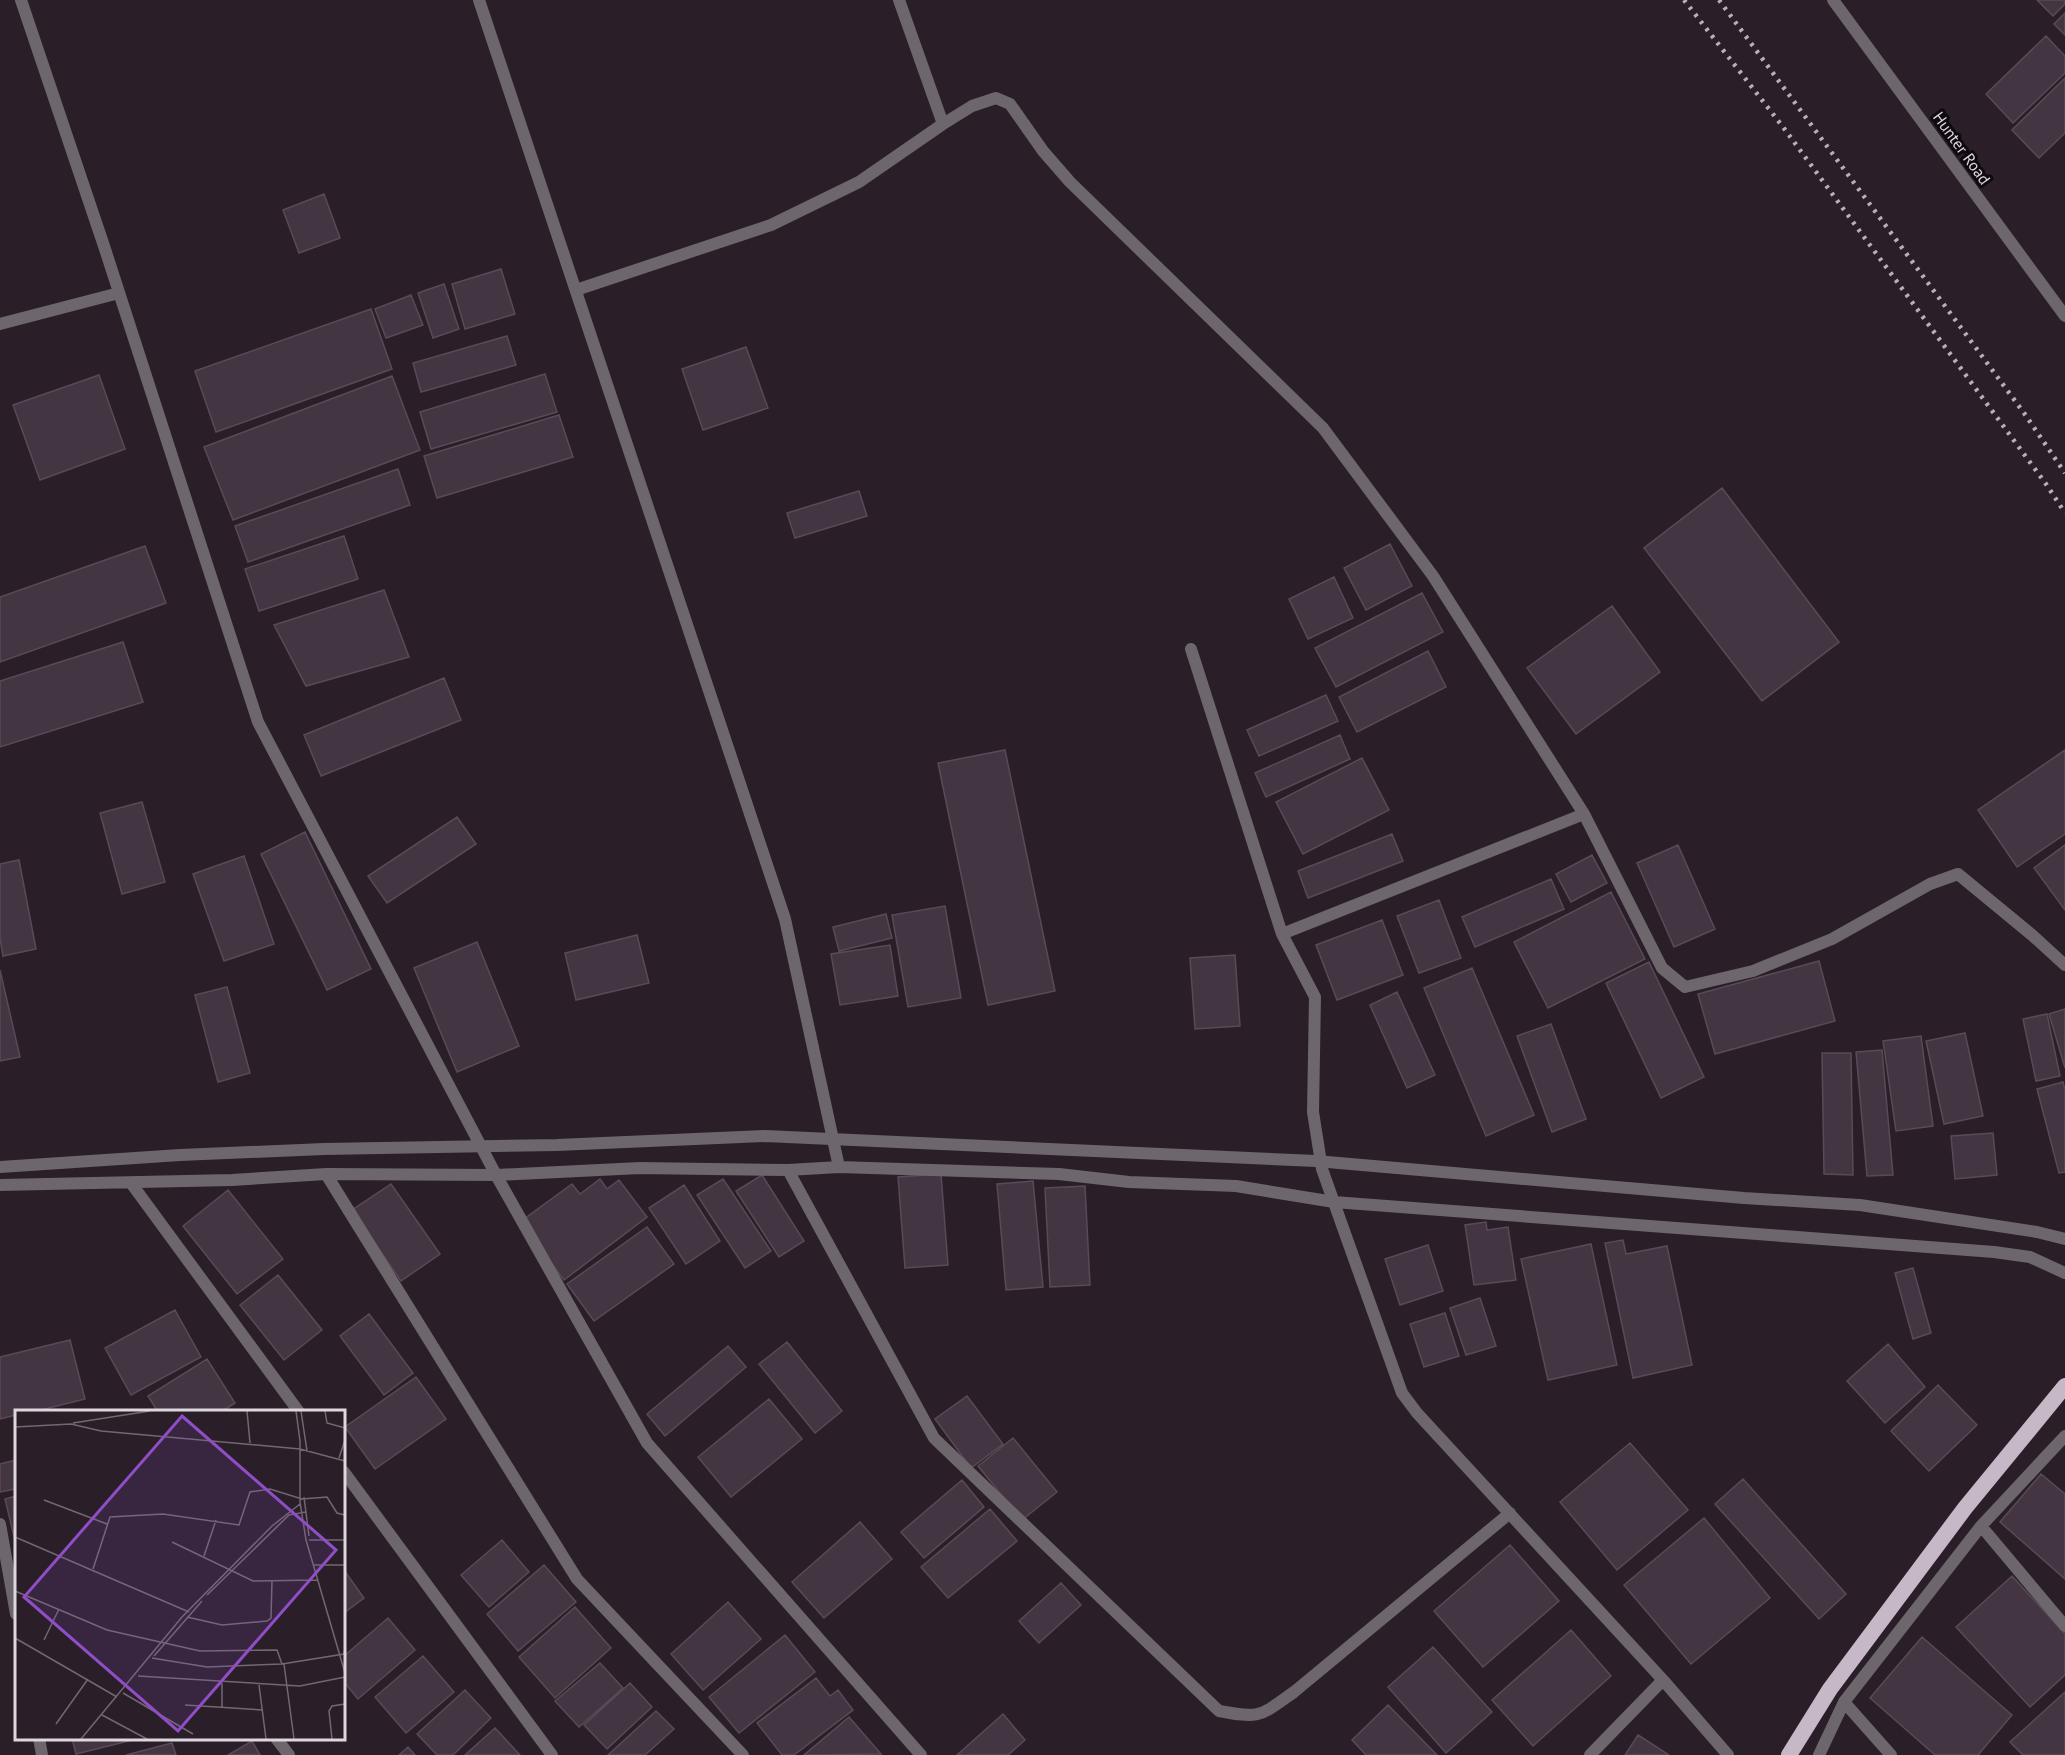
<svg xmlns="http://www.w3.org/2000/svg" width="2065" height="1755" viewBox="0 0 2065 1755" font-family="'PT Sans',sans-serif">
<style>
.building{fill:#433642;stroke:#584b57;stroke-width:1.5}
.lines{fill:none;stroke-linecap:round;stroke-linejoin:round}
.minor{stroke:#6d666c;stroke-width:12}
.tertiary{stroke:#6d666c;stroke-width:12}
.trunk{stroke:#c6b8c6;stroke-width:16}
.rail{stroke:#b8afb7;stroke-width:4.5;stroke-dasharray:3 6;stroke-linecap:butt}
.labels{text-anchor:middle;stroke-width:6;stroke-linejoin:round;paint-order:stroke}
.street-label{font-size:16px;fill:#dfd7de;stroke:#0f0a0f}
.inset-road{fill:none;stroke:#726871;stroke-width:1.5}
.view{fill:#8f4ec5;fill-opacity:0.15;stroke:#8f4ec5;stroke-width:3}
.inset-edge{fill:none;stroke:#dfd7de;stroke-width:3}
</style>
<rect width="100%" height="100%" fill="#2a1e29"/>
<path class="building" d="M2037,0H2065V4L2053,16Z
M2065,13V35L2054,24Z
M2046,36L2065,56V73L2013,123L1986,94Z
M2065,78V133L2039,158L2012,130Z
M324,194L340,238L299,253L283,210Z
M501,269L515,314L465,329L452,284Z
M444,284L459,329L433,338L418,293Z
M411,295L423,325L386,338L375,309Z
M371,309L392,369L216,432L195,371Z
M507,336L516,365L421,392L413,363Z
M746,347L768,408L703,430L682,369Z
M545,374L557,412L431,449L420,412Z
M99,375L125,449L40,480L13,405Z
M392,376L420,450L233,520L204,447Z
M559,415L573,457L437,498L424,456Z
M398,469L410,505L248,562L235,526Z
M1722,488L1839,642L1762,701L1644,548Z
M859,491L867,516L795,538L787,513Z
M344,536L358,579L259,611L245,569Z
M1390,544L1412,586L1366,610L1344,568Z
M145,546L166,603L0,662V597Z
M1334,577L1353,618L1308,639L1289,599Z
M384,590L409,657L306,686L274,625Z
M1422,593L1443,632L1336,687L1315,648Z
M1612,606L1660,672L1576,734L1527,668Z
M123,642L143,702L0,747V681Z
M1428,651L1446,687L1357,732L1339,697Z
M444,678L461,720L321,776L304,735Z
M1326,695L1338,721L1259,756L1247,730Z
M1340,735L1350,759L1266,797L1255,773Z
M1005,750L1055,991L988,1005L938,763Z
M2065,750V834L2017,867L1978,810Z
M1362,758L1389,810L1303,854L1276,802Z
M142,802L165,882L122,894L100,813Z
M457,817L476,844L387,903L368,876Z
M305,832L371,969L327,990L261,854Z
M1392,834L1403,861L1308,898L1298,871Z
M1678,845L1715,929L1674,947L1637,863Z
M2065,845V910L2034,868Z
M1592,855L1607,883L1571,902L1556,874Z
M244,856L274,944L224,961L193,874Z
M19,860L36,949L3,956L0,938V864Z
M1551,879L1564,909L1475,947L1462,917Z
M1611,892L1645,959L1548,1008L1514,942Z
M1439,900L1461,958L1419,973L1397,916Z
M945,906L961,998L908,1007L892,915Z
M886,914L892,938L839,951L833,927Z
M1382,920L1403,975L1337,1000L1316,945Z
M637,935L649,983L576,1000L565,953Z
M477,942L519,1046L457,1072L414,968Z
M890,945L898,996L840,1005L831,954Z
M1235,955L1240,1026L1195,1029L1190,958Z
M1819,961L1835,1021L1715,1054L1698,994Z
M1649,962L1704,1077L1661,1098L1606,983Z
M1472,968L1534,1115L1486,1136L1424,988Z
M0,970L20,1057L0,1061Z
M227,987L250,1073L218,1082L195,995Z
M1397,992L1435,1075L1407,1088L1370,1005Z
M2065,1009V1068L2049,1014Z
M2047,1014L2060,1076L2036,1081L2023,1019Z
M1551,1024L1586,1119L1552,1132L1517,1036Z
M1965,1033L1983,1116L1944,1124L1926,1041Z
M1921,1036L1933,1126L1896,1131L1883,1041Z
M1882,1050L1893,1175L1867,1176L1856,1052Z
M1822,1053H1851L1853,1175L1824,1174Z
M2063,1082L2065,1090V1172L2059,1173L2037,1089Z
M1993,1133L1997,1175L1955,1179L1951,1136Z
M941,1174L948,1265L905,1268L898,1177Z
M762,1175L804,1241L779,1257L736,1191Z
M600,1179L607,1189L619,1180L647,1217L564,1280L520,1222L572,1184L580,1194Z
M723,1179L771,1251L745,1268L697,1195Z
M1033,1181L1043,1287L1006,1290L997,1184Z
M391,1184L440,1254L401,1281L352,1210Z
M684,1185L720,1241L686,1264L649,1208Z
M1085,1186L1090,1285L1050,1287L1045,1188Z
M228,1190L283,1259L237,1294L183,1226Z
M1486,1222L1487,1230L1508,1227L1516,1280L1474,1285L1465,1225Z
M647,1227L674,1264L594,1321L567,1284Z
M1623,1240L1626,1254L1667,1246L1692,1365L1633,1378L1605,1243Z
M1591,1244L1617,1365L1548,1380L1521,1259Z
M1428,1245L1443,1291L1400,1305L1385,1259Z
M1913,1268L1931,1333L1913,1339L1895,1273Z
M278,1275L322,1330L284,1360L240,1305Z
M1480,1298L1496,1346L1466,1355L1450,1308Z
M175,1310L201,1357L131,1395L105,1348Z
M1445,1313L1459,1356L1424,1367L1410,1324Z
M369,1314L413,1373L384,1395L340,1336Z
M70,1340L85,1399L33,1412H16V1415L0,1419V1357Z
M787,1342L842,1411L815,1433L759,1364Z
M1888,1344L1925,1387L1885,1423L1847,1381Z
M728,1346L746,1367L665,1436L647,1414Z
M207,1359L235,1403L221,1412H158L148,1396Z
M416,1377L446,1419L375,1469L345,1427Z
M1938,1385L1977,1425L1929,1471L1891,1431Z
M967,1396L1003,1444L971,1468L935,1419Z
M769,1399L802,1439L731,1497L698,1457Z
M1013,1438L1057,1492L1022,1520L978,1466Z
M1630,1443L1688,1510L1617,1570L1560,1502Z
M16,1460V1489L0,1492V1464Z
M2041,1474L2065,1494V1579L2000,1522Z
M1743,1479L1846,1594L1819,1619L1715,1504Z
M962,1480L984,1507L924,1558L901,1532Z
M16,1496V1541H15L5,1499Z
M990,1509L1017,1541L948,1598L921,1567Z
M1704,1518L1770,1598L1691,1664L1624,1585Z
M860,1522L892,1559L824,1618L792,1582Z
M502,1540L529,1572L489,1607L461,1575Z
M1510,1545L1559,1601L1483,1667L1434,1611Z
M544,1565L576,1602L518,1651L487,1614Z
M344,1570L364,1598L344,1613Z
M2012,1576L2065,1634V1675L2030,1707L1956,1627Z
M1061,1583L1081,1605L1039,1643L1019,1621Z
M728,1602L761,1639L703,1690L671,1654Z
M575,1607L611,1648L555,1698L519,1657Z
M388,1618L415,1650L358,1699L344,1682V1656Z
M1571,1630L1611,1676L1533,1746L1492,1700Z
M785,1635L815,1672L739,1733L709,1697Z
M1922,1637L2012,1715L1978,1755H1935L1870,1698Z
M1433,1647L1492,1712L1446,1753L1388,1687Z
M423,1656L454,1692L406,1733L375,1697Z
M600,1663L623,1688L579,1727L555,1701Z
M816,1678L830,1696L838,1690L853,1710L794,1755H782L757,1723Z
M630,1683L652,1707L607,1749L584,1725Z
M465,1690L491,1718L453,1755H437L417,1734Z
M2065,1692V1755H2023L2010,1742Z
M1388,1705L1437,1755H1366L1352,1740Z
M656,1711L674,1729L645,1755H608Z
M1003,1714L1025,1740L1008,1755H957Z
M849,1717L881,1754L804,1755Z
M495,1728L520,1755H465Z
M1638,1735L1669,1755H1625Z
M72,1738H129V1741L76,1754Z
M252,1741L260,1755H228Z
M172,1743L176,1755H126Z
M408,1747L415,1755H399Z"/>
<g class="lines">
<path class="minor" d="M21,0L104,246L258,722L496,1175L647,1443L921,1755
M479,0L785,919L839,1167
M899,0L943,124
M576,290L771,225L859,182L943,124L972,106L996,98L1010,104L1043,151L1070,182L1323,428L1433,576L1584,814L1662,968L1685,987L1753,971L1832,939L1930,884L1958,874L2032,935L2065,965
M0,324L119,293
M1191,649L1282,934L1315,997L1313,1112L1322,1169L1402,1393L1417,1413L1663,1680L1728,1755
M1282,934L1584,814
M788,1170L934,1438L1219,1711C1261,1719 1260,1716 1294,1692L1510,1513
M326,1174L577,1579L743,1755
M131,1183L299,1412
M0,1185L232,1180L326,1174L496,1175L640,1168L788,1170L839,1167L1059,1174L1129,1182L1236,1186L1334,1202L1994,1252L2030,1257L2065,1273
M344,1472L552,1755
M0,1524L16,1614
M1981,1526L2065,1626
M1844,1702L1891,1755
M39,1738L42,1755
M276,1738L289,1755
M1590,1755L1663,1680
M1819,1755L1844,1702L1981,1526L2065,1436"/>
<path class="tertiary" d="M1833,0L2065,316
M0,1167L180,1155L324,1149L557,1145L765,1136L1316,1161L1744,1198L1860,1205L2037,1232L2065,1239"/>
<path class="trunk" d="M1789,1755L1830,1689L1965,1508L2065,1386"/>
<path class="rail" d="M1684,0L1783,127L2046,484L2065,513
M1719,0L2024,413L2065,473"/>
</g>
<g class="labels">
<g class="street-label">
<text transform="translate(1962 148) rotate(54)" y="6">Hunter Road</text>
</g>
</g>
<g transform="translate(15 1410)">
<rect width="330" height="330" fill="#2a1e29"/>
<path class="inset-road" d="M232,1L235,33M281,1L285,31V92L291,130L330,263M286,1L292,41M310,1L312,13L330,18M58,13L135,1M0,17L56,14L86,21L285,39L330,51M324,48L330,30M289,87L294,126M29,90L92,114M0,127L174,202M294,130H330M157,132L238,171L303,170M189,146L201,110M299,155H330M78,159L95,107L148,104L224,115L235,82L255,79L287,89L312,87L322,103L330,105M0,181L92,220L185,241L262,240L267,254M192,185L274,105L291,102M172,207L207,215L252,211L256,208L257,170M0,228L102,287M29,230L44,199M139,246L187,191M137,248L192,257L267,254L329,244L330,239M269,254L279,329M123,266L285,276L330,267M207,273V298M244,275L251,329M108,283L178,324M170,295L248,300M87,305L132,329M41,314L73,269M66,329L167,207L257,116L285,94M317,329L314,301L317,296L330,294"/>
<path class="view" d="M167,6L321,140L163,321L9,187Z"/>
<rect width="330" height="330" class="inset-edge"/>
</g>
</svg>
